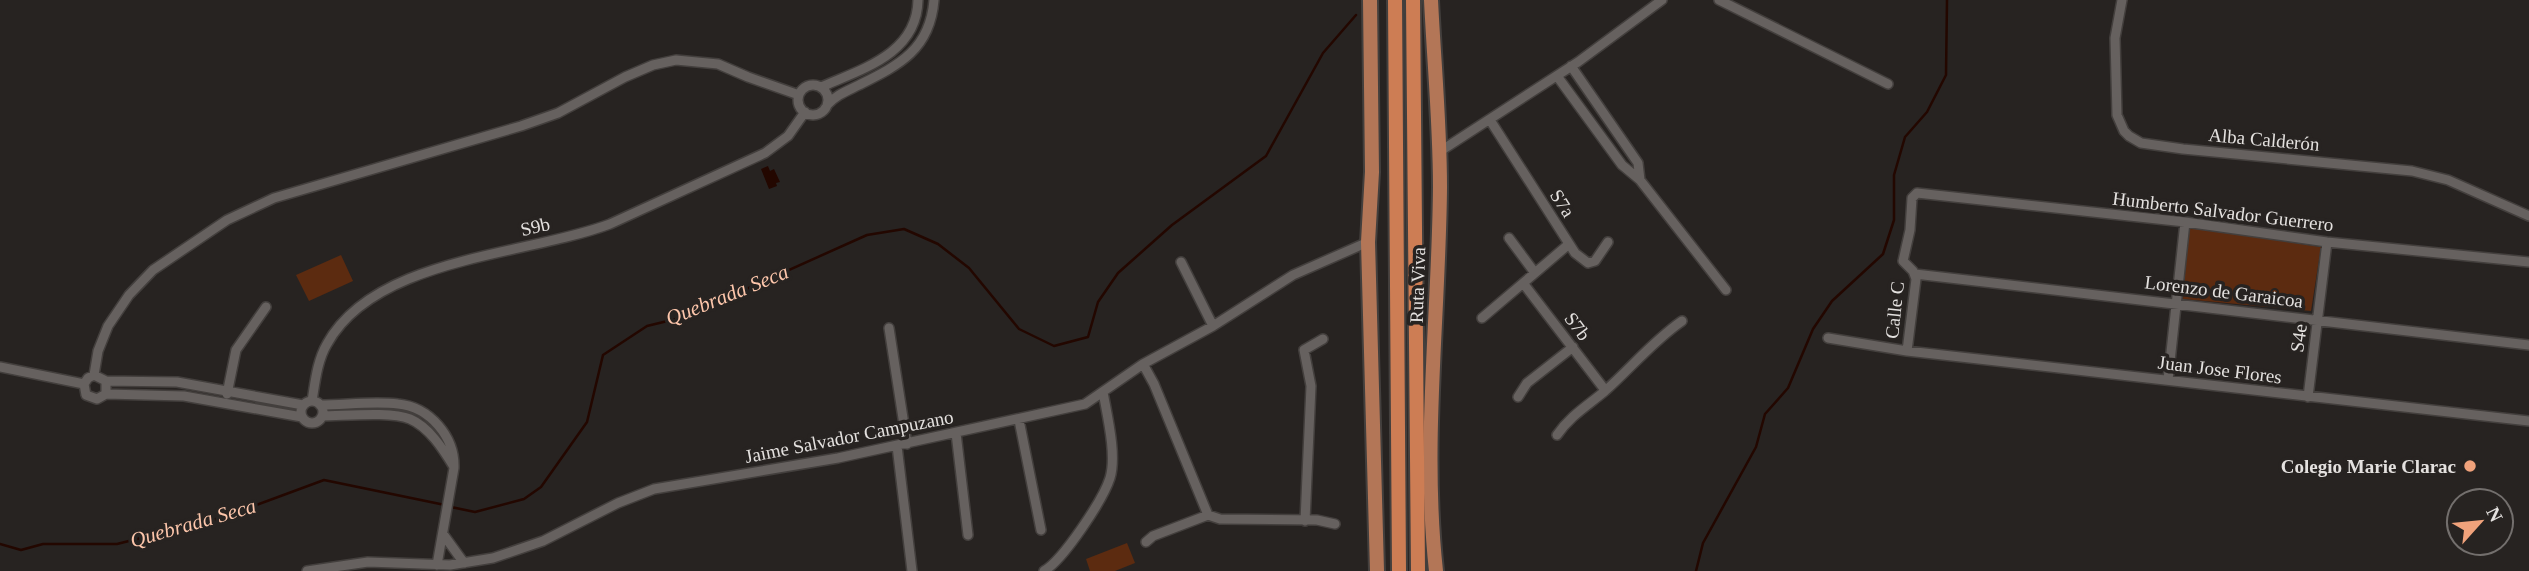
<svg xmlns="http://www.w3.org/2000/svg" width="2529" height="571" viewBox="0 0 2529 571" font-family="Georgia,serif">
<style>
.green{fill:#5c2b10}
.water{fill:#230700}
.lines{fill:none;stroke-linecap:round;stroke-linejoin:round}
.stream{stroke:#230700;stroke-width:2.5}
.minor-casing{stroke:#433f3d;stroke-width:12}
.primary-casing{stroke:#433f3d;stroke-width:18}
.trunk-casing{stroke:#433f3d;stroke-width:18}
.minor{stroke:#66615f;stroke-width:9}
.primary{stroke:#b37657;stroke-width:14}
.trunk{stroke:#cd7d54;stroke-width:14}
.poi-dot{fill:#f0a27b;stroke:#272321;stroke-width:2.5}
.labels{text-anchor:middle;stroke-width:7;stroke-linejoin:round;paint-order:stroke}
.street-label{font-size:19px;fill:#e4e1df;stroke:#272321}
.poi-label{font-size:19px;font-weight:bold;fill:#e4e1df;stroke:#272321;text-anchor:end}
.water-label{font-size:21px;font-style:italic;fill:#fdc6ab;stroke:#272321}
</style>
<rect width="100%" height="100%" fill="#272321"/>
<path class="green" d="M2189,227L2321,247L2311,311L2183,299Z
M341,255L353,281L309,301L296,275Z
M1127,543L1135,563L1115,571H1090L1086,559Z"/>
<path class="water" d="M768,166L770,171L774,169L780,182L776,183L777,186L769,189L761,169Z"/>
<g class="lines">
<path class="stream" d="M451,507L475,512L524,499L541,487L587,422L603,355L647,326L684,317L867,235L904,229L938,244L969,268L1019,329L1054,346L1088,337L1098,302L1118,273L1172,225L1266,156L1323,53L1356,15
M0,544L21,550L43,544H117L224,517L324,480L445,505
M1696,571L1703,543L1756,447L1765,414L1788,388L1813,329L1832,301L1883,254L1894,220V175L1905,137L1927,112L1946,75L1947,0"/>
<g class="minor-casing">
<path id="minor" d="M1719,0L1888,84
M2122,0L2115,38L2117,115L2124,131L2129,136L2141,143L2183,149L2412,171L2448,180L2529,216
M1571,66L1638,163L1640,180
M1557,76L1622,165L1640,180L1726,290
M798 100a15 15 0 1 1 30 0a15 15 0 1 1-30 0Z
M821,87C862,69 917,54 918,0
M827,105C836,95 847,91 859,85C899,65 930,50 934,0
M1490,120L1575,253L1588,263L1595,261L1608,242
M1439,152L1578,62L1662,0
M1509,238L1535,273
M1181,262L1213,326
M1915,274L2529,345
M1523,283L1605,390
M1482,318L1569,244
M889,328L907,444
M1828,338L1907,351L2529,421
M1907,351L1916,279L1913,271L1903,261L1910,230L1912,198L1917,193L2185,222L2327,242L2529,262
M1143,364L1154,384L1208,515
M0,367L84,384
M94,375L98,351L108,326L129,295L153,270L227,220L274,198L521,126L558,113L625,77L653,65L676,60L718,64L748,77L799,95
M2168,380L2185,222
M106,381V394L97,399L86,395L84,384L88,378L94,375L106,381L177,382L303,405
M106,394L184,396L302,417
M227,394L236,350L266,307
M1518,397L1527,383L1573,347
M2308,397L2327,242
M312,401C315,383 317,361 327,344C375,257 525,256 610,224L765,153L788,136L805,112
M301 412a11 11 0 1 1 22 0a11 11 0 1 1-22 0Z
M320,405C345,405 373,401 398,404C430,407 455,437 454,468L437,565
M322,416C344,416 391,411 410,419C429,427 443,449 454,467
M1019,420L1041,530
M956,433L968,535
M1557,435C1570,416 1587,406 1605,391C1631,368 1653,341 1682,321
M897,446L912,571
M1305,521L1311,386L1304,350L1323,339
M443,534L464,563
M1146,542L1153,536L1208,515L1220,519L1317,520L1335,524
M307,571L368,562L450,565L493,558L543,541L618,503L654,489L838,458L1085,404L1143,364L1213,326L1293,275L1368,242
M1044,571C1063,560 1103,500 1110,478C1117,455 1107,415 1103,392"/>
</g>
<g class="primary-casing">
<path id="primary" d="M1370,0L1372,172L1368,242L1377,571
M1431,0C1434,62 1440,125 1440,187C1439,314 1422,444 1436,571"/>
</g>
<g class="trunk-casing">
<path id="trunk" d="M1395,0L1399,571
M1413,0L1418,571"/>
</g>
<use href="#minor" class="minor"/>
<use href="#primary" class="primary"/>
<use href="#trunk" class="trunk"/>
</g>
<circle class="poi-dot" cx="2470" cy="466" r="7"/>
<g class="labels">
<g class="street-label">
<text transform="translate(2264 139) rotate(5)" y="7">Alba Calderón</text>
<text transform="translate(1563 203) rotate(57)" y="7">S7a</text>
<text transform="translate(2223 211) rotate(7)" y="7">Humberto Salvador Guerrero</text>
<text transform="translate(535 226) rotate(-13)" y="7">S9b</text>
<text transform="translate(1417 285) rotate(-88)" y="7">Ruta Viva</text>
<text transform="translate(2224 291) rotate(7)" y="7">Lorenzo de Garaicoa</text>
<text transform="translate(1894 310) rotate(-84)" y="7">Calle C</text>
<text transform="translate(1578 326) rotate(53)" y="7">S7b</text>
<text transform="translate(2298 338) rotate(-82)" y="7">S4e</text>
<text transform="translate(2220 369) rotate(7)" y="7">Juan Jose Flores</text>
<text transform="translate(849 436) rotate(-11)" y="7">Jaime Salvador Campuzano</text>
</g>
<g class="poi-label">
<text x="2456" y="473">Colegio Marie Clarac</text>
</g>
<g class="water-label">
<text transform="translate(727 295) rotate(-22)" y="7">Quebrada Seca</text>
<text transform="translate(193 523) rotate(-16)" y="7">Quebrada Seca</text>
</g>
</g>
<g transform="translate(2480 522) rotate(63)"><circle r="33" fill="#272321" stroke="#736f6d" stroke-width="2"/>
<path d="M0-5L12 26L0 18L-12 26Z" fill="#f0a27b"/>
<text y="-10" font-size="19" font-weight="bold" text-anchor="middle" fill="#e4e1df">N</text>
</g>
</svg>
